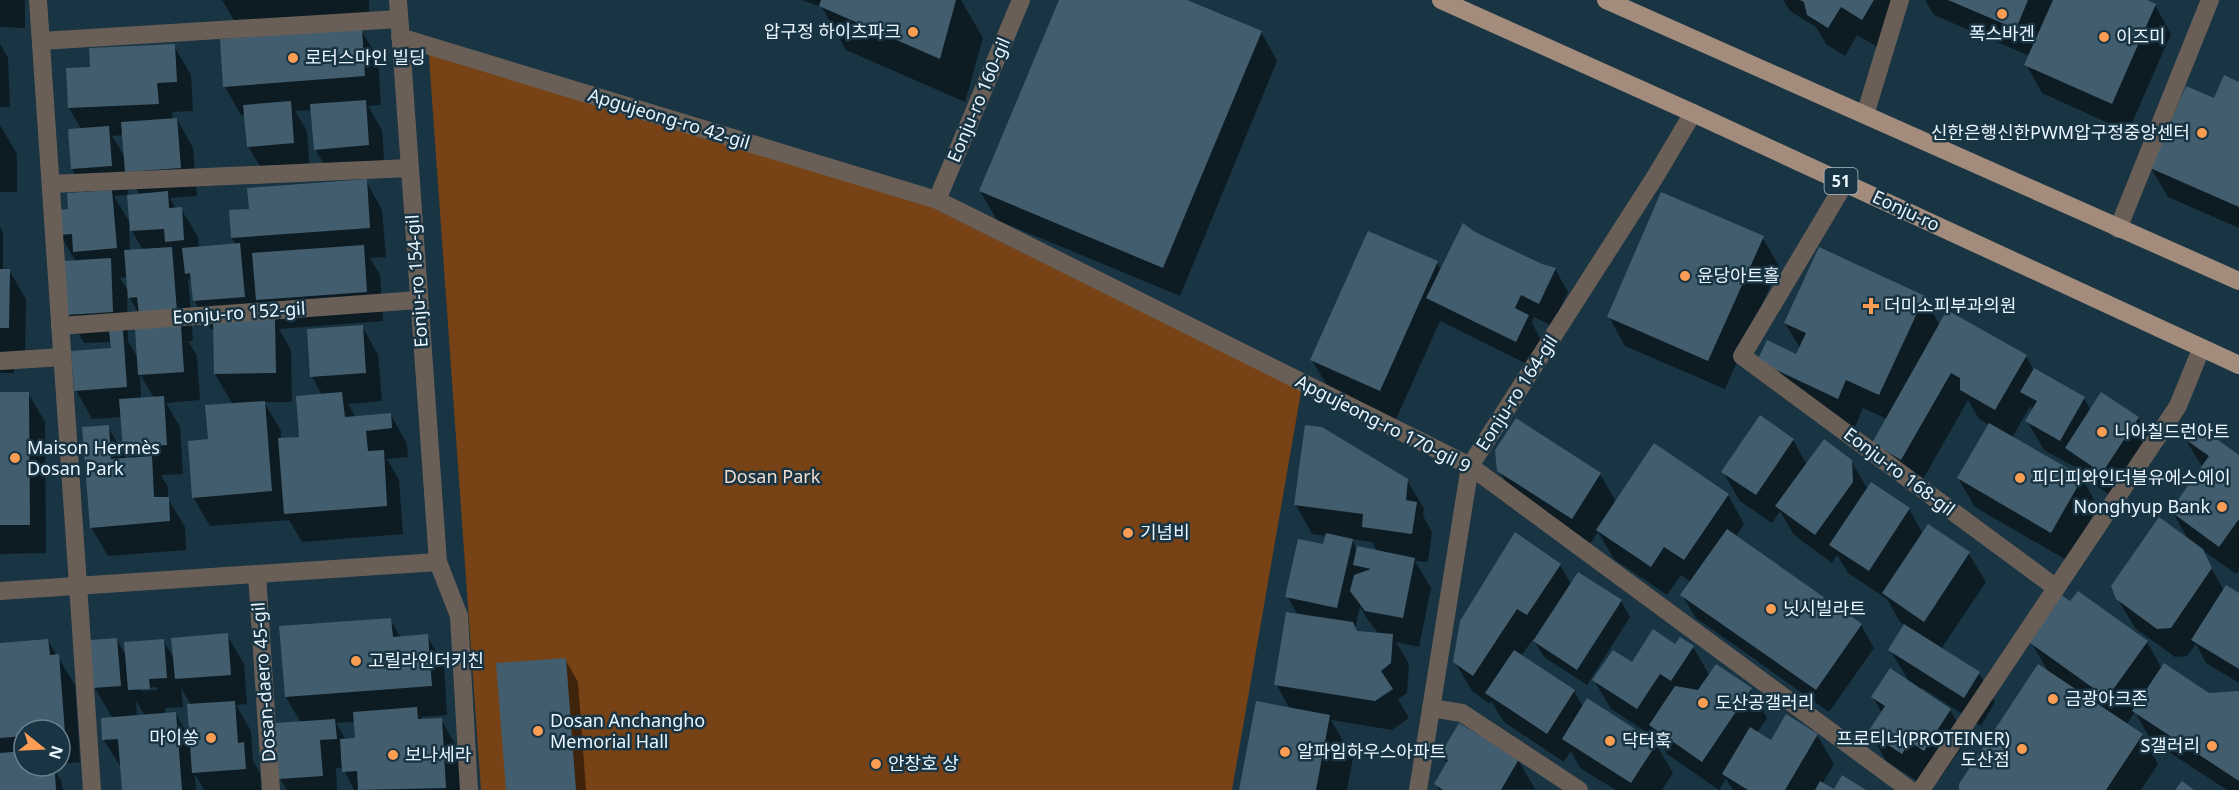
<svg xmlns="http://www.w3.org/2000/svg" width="2239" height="790" viewBox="0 0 2239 790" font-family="'Noto Sans','Noto Sans KR',sans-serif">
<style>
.green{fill:#774215}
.shadow{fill:#0007;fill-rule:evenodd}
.building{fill:#425e6e}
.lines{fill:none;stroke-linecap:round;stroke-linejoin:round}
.lane{stroke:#6a5f57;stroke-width:18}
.street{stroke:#6a5f57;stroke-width:18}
.primary{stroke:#a38c7c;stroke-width:18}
.poi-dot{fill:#fc9d54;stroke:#193443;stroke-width:2}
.labels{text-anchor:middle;stroke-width:5;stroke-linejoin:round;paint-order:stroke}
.shield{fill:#193443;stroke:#abbcc6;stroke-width:1.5}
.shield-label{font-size:16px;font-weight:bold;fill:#eaf6fe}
.poi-label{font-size:18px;fill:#eaf6fe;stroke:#193443;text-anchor:start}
.street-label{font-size:18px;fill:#eaf6fe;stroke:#193443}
.park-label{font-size:18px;fill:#f0dbcc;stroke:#193443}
</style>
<rect width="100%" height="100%" fill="#193443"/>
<path class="green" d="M428,43L965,210L1302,386L1232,790H481Z"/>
<path class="shadow" d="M0,0H25V28L0,27Z
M222,0H369V13L234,20Z
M801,0H961L983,38L965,102L846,50L822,7Z
M1060,0H1183L1261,32L1277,61L1180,296L997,220L980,191Z
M1783,0H1907L1879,48L1857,35L1845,56L1826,44L1816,27L1790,11Z
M1925,0H2143L2155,5L2171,34L2128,132L2042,93L2026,64L2030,56L1934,15Z
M361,30L378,59L381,105L368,106L382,130L385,174L332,178L315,149L312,110L295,111L307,131L310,172L265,175L248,146L246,115H241L225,87Z
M0,44L8,58L10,107H0Z
M174,46L191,75L193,111L172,112L173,120L177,119L193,148L197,196L170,198L176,209H181L198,237L199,248L236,245L232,238L230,212L250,210L366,181L382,210L386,257L370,258L380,275L383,321L279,329L291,350L292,402H264L281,431V440L301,438L322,395L312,377L362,326L378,355L382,401L348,404L356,418L391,415L407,444L408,457L387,459L399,480L403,534L302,542L289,520L210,526L193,497L210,441L233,405L215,374V329H211L194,300L193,285L188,277L193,341H188L197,356L200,400L166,403L180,427L183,474L161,475L168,487V499L185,527L186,550L108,556L91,527L108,427L125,456V459H131L124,448L122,417L92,419L76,390L112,349V342L84,343L68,314L76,262L60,234L69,211L86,193L72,169L69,131L82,130L69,108L91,69ZM123,135L125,157L112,136ZM126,171L140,195L131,225L114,196L128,195ZM129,226L143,250L130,251ZM128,277L129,293L120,278ZM127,293L146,326L139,360L128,341ZM258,302L269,321H260ZM140,374L154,398L141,399Z
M2239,84V228L2168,197L2151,168L2214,100Z
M0,125L17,154V192H0Z
M0,227L3,232V270H9L26,299L25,356H14V373H0Z
M1475,233L1541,265L1555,269L1568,292L1552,326L1534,317L1532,323L1541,340L1529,365L1440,321L1396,419L1329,389L1312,360L1437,263L1442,270Z
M1762,237L1779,266L1725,389L1625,346L1609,317Z
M1924,297L1940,326L2026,356L2033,369L2084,398L2091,411L2138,418L2155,446L2119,501L2083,477L2077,468L2044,450L2027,421L2033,411L2030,406L2012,438L2082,478L2098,507L2068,561L1975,507L1958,478L1989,425L1979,419L1968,400L1918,488L1873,443L1887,419L1863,408L1855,427L1775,390L1758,361L1797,356L1800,348L1785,323Z
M28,393L45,422L46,553L0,554V394Z
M2184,437L2239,457V571L2236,574L2201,549L2224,591L2239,595V683L2206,663L2196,644L2187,656L2175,657L2135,628L2117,598L2189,541L2172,511L2203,468Z
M1793,440L1807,465L1851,461L1868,490L1909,509L1923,534L1969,554L1986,582L1941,649L1979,673L1995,702L1981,726L1922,688L1921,691L1950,710L1967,739L1940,779L1927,770L1919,782L1886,761L1870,732L1882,713L1873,697L1910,683L1890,650L1905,625L1900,622L1887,599L1848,573L1837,555L1832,563L1794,535L1780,511L1772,523L1740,501L1723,472Z
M1499,470L1600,474L1616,502L1728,495L1744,524L1736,537L1861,625L1874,648L1829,712L1696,618L1682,595L1691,582L1681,575L1667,595L1614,559L1598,532L1588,547L1516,500Z
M1407,480L1424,509L1423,516L1432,532L1428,562L1415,561L1431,588L1419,647L1396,642L1409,664L1407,693L1398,699L1409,718L1392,730L1331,720L1353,758L1347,790H1241L1290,709L1276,684L1298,615L1287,596L1324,546L1327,536L1312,534L1296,505ZM1351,539L1372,542L1377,551H1358ZM1360,606L1368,620L1379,634L1357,633L1355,629Z
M1516,534L1560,565L1571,584L1621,601L1630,617L1587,685L1544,657L1533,639L1521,656L1574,691L1583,707L1656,744L1673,773L1662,790H1616L1580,768L1571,751L1564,762L1504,722L1491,701L1490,704L1472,691L1455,662Z
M2071,603L2147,642L2162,669L2209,695L2239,693V790H2227L2151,740L2135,712L2126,725L2142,735L2158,764L2141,790H1961L2049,673L2031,642Z
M390,620L401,638L427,636L444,665L447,715L421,717L423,721L441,719L457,748L460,790H354L343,768H336L337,790H287L280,779L301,723L286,697ZM355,722L356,740H346L336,723Z
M227,635L244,664L247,704L236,705L251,731L253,761L260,773L261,790H204L195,774L196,790H123L122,769L104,740L113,719L95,688L117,640L127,657L163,640L175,660ZM157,687V690L141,691V688ZM181,688L191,705V741L176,714L165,715V708L183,707ZM136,701L145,716L137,717Z
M48,641L75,685L80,762L60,764V730H24V766H52L61,780L63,790H0V755H2L0,752V644Z
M1676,646L1693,647L1710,676L1750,689L1767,718L1757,733L1772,742L1817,735L1834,764L1822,784L1832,790H1733L1726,779L1719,790L1667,754L1656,734L1654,737L1611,709L1594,680Z
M565,659L578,682L586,790H507Z
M1442,755L1518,760L1535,789L1439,790L1436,784L1447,764Z"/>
<path class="building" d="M821,0H956L940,59L819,6Z
M1059,0H1187L1262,31L1163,268L979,191Z
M1800,0H1874L1862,20L1841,7L1828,28L1807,15L1804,2Z
M1948,0H2028L2016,29Z
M2053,0H2147L2156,4L2112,104L2024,65Z
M362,29L365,76L223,87L220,39Z
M175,44L177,82L157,83L159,104L68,108L66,68L90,67L89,48Z
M2224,75L2239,82V207L2150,168L2186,86L2214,98Z
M366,100L369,145L314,150L310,104Z
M291,101L294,143L247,147L243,105Z
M177,118L181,168L125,172L121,122Z
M109,126L112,166L71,169L68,129Z
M367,179L370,228L231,238L229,210L249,209L247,188Z
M112,190L117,248L73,252L72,234L58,235L57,210L68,209L67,193Z
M168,191L169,208L182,207L184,240L165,242L164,229L130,231L127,195Z
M1661,192L1764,236L1708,361L1607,317Z
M1463,223L1475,232L1542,264L1556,268L1539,304L1521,295L1515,308L1529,315L1516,342L1426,298Z
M1368,231L1438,261L1380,391L1310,360Z
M240,243L245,297L193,301L190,273L185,274L182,248Z
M364,245L367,292L256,300L252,253Z
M172,247L177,312L139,315L137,297L128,298L124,250Z
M1819,247L1925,296L1879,395L1846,380L1838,399L1757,361L1767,340L1796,354L1806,333L1784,323Z
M111,258L113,312L66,315L64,261Z
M0,269H10L9,328H0Z
M1947,310L2027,355L1995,410L1960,390V378L1951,373L1901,460L1872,443Z
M275,319L276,373L214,374L213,320Z
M181,325L184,372L138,375L135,329Z
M363,325L366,373L310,377L307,329Z
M123,330L127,387L74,391L71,351L111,348L109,331Z
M2034,368L2085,397L2060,441L2025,421L2037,401L2020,392Z
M0,392H29L30,525H0Z
M342,392L345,417L391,413L392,428L366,431L368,451L384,450L387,506L284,514L278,438L299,437L296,396Z
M2101,392L2139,417L2102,473L2065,448Z
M164,396L167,445L123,449L119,399Z
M265,401L272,491L192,498L188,441L208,439L205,405Z
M1760,415L1794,439L1756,495L1721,472Z
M1516,418L1601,473L1572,519L1497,471L1495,450Z
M2193,422L2239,455V519L2219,547L2170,511L2209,456L2182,437Z
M1989,423L2083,477L2051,533L1957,478Z
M109,425L111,459L152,456L154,497H169L170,521L90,528L82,427Z
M1305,425L1322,427L1408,479L1406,500L1417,502L1412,534L1362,527L1363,514L1294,505Z
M1824,439L1852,460L1853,482L1815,535L1775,506Z
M1654,443L1729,494L1684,560L1664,547L1651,567L1596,530Z
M1871,482L1910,508L1869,571L1829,545Z
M2159,517L2203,549L2212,568L2171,628L2157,629L2116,599L2111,586Z
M1928,524L1970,552L1924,622L1882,593Z
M1727,529L1862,624L1816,690L1680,595Z
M1515,532L1561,564L1527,615L1517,609L1473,676L1453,662L1460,621Z
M1326,533L1353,539L1337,608L1285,597L1298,539L1323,544Z
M1357,546L1415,558L1403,618L1365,611L1350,591L1354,575L1371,569L1353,565Z
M1578,572L1622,600L1577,670L1533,641Z
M2226,585L2239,593V669L2191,640Z
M2056,591L2070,601L2078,591L2148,641L2107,698L2029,642Z
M1286,612L1353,622L1357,631L1393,634L1391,663L1381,671L1393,689L1375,701L1274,685Z
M391,618L393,637L428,634L432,686L285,697L279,626Z
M1904,624L1980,672L1964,698L1888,650Z
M1653,629L1675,644L1680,637L1694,646L1671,681L1660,674L1637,709L1592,680L1613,650L1632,662Z
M228,633L231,675L175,679L171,638Z
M117,638L121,686L93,688L90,640Z
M48,639L50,655L59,654L65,733L60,734V730H24V736L0,738V643Z
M164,639L167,678L149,679L150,689L128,690L124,642Z
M1514,650L1575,690L1547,734L1485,693Z
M566,658L576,790H506L496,663Z
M2164,663L2209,693L2239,691V781L2132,711Z
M1716,664L1752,688L1702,762L1649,725L1675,686L1698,690Z
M2038,664L2143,734L2106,790H1959V784Z
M1890,668L1951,709L1924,751L1910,742L1902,754L1868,732L1885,706L1871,697Z
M1587,698L1657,743L1631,783L1562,739Z
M235,701L238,743L244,742L246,769L192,773L187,704Z
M1256,701L1330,715L1316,790H1239Z
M417,707L418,719L442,718L446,788L358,790L357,771L342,772L340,739L355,738L353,712Z
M176,712L182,790H122L118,739L102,740L101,718Z
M1786,714L1818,734L1785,790H1748L1722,774L1750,727L1771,740Z
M335,719L337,739L320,740L323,776L279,779L275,723Z
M1459,723L1519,759L1501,790H1443L1434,784L1448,760L1440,755Z
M24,751V766H46V773H55L56,790H0V753Z
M1842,775L1866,790H1815L1820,781L1834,789Z
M2182,781L2194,790H2175Z"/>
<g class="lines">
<path class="lane" d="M41,41L399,19
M1845,183L1742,356L2055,587
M51,184L409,168
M60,326L418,300
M0,361L62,357
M257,574L271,790
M1431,708L1462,713L1579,790"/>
<path class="street" d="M38,0L92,790
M398,0L438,562L459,616L469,790
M400,37L937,200L1470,466L1910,790
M1865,115L1900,0
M937,200L1021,0
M2118,229L2210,0
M0,591L438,562
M1418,790L1470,466L1655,177L1693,113
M1921,790L2178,406L2201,349"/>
<path class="primary" d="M1441,0L1693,113L2239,365
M1606,0L2239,281"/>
</g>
<g class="poi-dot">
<circle cx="2002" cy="14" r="6"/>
<circle cx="913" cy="32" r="6"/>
<circle cx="2104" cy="37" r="6"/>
<circle cx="293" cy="58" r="6"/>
<circle cx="2202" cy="133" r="6"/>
<circle cx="1685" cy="276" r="6"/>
<path d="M1868 297h6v6h6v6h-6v6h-6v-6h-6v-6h6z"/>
<circle cx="2102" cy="432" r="6"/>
<circle cx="15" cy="458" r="6"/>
<circle cx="2020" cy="478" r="6"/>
<circle cx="2222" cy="507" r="6"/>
<circle cx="1128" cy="533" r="6"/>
<circle cx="1771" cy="609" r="6"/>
<circle cx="356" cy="661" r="6"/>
<circle cx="2053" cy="699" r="6"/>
<circle cx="1703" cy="703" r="6"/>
<circle cx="538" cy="731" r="6"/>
<circle cx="211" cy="738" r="6"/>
<circle cx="1610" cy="741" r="6"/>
<circle cx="2212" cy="746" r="6"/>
<circle cx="2022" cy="749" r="6"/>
<circle cx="1285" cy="752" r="6"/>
<circle cx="393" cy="755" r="6"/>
<circle cx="876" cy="764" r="6"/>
</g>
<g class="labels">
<rect class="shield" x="1824.5" y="168" width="33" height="26" rx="4.5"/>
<g class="shield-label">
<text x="1841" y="187">51</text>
</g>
<g class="poi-label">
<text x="901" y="38" text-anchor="end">압구정 하이츠파크</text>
<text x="2002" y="40" text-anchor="middle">폭스바겐</text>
<text x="2116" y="43">이즈미</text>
<text x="305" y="64">로터스마인 빌딩</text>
<text x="2190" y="139" text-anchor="end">신한은행신한PWM압구정중앙센터</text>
<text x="1697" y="282">윤당아트홀</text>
<text x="1884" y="312">더미소피부과의원</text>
<text x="2114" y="438">니아칠드런아트</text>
<text x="27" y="454">Maison Hermès<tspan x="27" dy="21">Dosan Park</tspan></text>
<text x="2032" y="484">피디피와인더블유에스에이</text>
<text x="2210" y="513" text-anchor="end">Nonghyup Bank</text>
<text x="1140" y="539">기념비</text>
<text x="1783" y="615">닛시빌라트</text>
<text x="368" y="667">고릴라인더키친</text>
<text x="2065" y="705">금광아크존</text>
<text x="1715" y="709">도산공갤러리</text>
<text x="550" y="727">Dosan Anchangho<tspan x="550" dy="21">Memorial Hall</tspan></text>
<text x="199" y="744" text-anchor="end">마이쏭</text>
<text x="2010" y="745" text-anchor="end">프로티너(PROTEINER)<tspan x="2010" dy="21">도산점</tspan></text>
<text x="1622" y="747">닥터훅</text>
<text x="2200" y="752" text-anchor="end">S갤러리</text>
<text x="1297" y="758">알파임하우스아파트</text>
<text x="405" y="761">보나세라</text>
<text x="888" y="770">안창호 상</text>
</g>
<g class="street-label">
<text transform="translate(979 100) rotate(-67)" y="6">Eonju-ro 160-gil</text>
<text transform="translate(669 119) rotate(17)" y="6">Apgujeong-ro 42-gil</text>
<text transform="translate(1906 211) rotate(25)" y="6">Eonju-ro</text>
<text transform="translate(417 281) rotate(-94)" y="6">Eonju-ro 154-gil</text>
<text transform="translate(239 313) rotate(-4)" y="6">Eonju-ro 152-gil</text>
<text transform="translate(1517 393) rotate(-57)" y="6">Eonju-ro 164-gil</text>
<text transform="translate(1383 424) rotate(27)" y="6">Apgujeong-ro 170-gil 9</text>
<text transform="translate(1899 472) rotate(37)" y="6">Eonju-ro 168-gil</text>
<text transform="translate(264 682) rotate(-94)" y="6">Dosan-daero 45-gil</text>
</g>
<g class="park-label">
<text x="772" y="483">Dosan Park</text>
</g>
</g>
<g transform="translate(42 748) rotate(108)"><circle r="28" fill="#193443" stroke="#6d828e" stroke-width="1.5"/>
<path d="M0-4.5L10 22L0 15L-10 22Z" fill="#fc9d54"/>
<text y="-9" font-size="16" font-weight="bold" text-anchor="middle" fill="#eaf6fe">N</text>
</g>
</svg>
